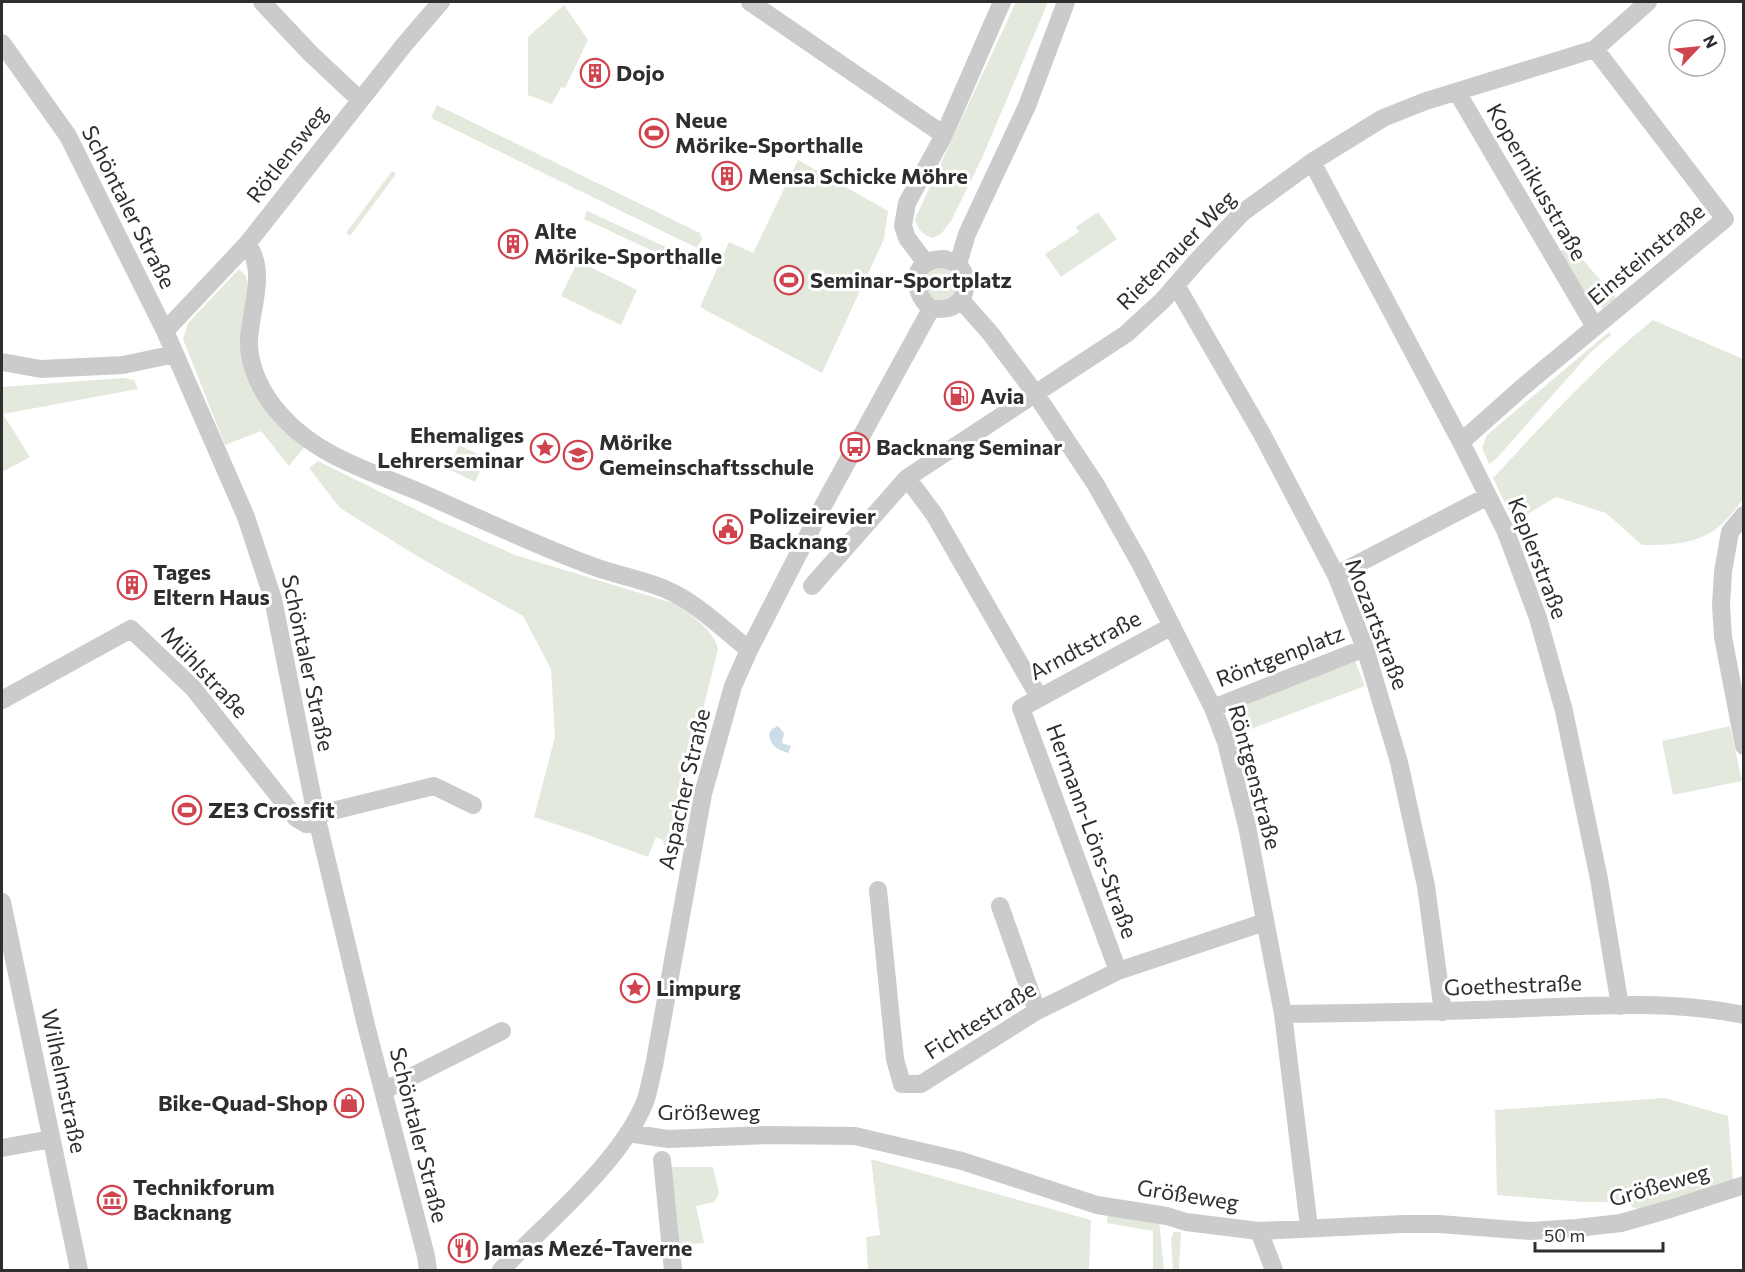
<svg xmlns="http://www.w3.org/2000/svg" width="1745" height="1272" viewBox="0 0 1745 1272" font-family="Commissioner,sans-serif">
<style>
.green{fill:#e4e9dd}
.water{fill:#cbdde7}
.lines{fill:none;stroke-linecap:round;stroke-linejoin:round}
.minor{stroke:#cbcbcb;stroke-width:18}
.labels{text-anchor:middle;stroke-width:6;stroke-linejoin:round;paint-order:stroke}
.poi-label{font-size:22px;font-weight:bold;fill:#2e2e2e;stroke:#fff;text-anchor:start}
.street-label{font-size:22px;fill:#2e2e2e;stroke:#fff}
</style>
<rect width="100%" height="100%" fill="#fff"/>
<path class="green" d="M1016,2H1048L982,158L951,221L941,234L933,238C922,234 918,230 915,219Z
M564,5L588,40L565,88L561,87L552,104L528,95V37Z
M437,105L700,233L702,239L697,248L431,118Z
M798,160L888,211L884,239L822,373L700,307L729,242L753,253Z
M392,171L396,174L350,236L346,233Z
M587,211L668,248L670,246L688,254L681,269L664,261L666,257L584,219Z
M1098,212L1117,239L1061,277L1045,254L1079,232L1076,227Z
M1570,245L1616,298L1603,308L1588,302L1559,252Z
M578,261L637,290L621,325L561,296Z
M947,267L956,274L958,289L949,300L933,301L923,280L929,269Z
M239,269L246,276L249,287L244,352L306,445L289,466L261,431L225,445L183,339L188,323Z
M1653,320L1743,359V500C1735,509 1727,521 1717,528C1695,545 1668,545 1642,545L1606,513L1556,497L1514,522L1493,478C1544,424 1594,367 1653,320Z
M1609,332L1611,335L1589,354L1496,459L1489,464L1482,448L1487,435Z
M123,378L134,380L138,389L3,414L30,457L2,472V387Z
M459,445L486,458L475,482L448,469Z
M318,461L443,523L515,555L676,604C691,615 714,630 718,649L700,721L669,865L663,840L656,837L648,857L591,836L534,817L555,737L551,669L523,616L417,556L340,508L309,468Z
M1355,661L1365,686L1243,732L1235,705Z
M1730,726L1742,781L1673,795L1662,741Z
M1665,1098L1728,1116L1733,1180L1645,1211L1632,1207L1629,1202H1584L1497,1195L1495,1110Z
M871,1159L1091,1220L1089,1270H868L866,1237L880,1235Z
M669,1167H713L719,1194L714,1202L696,1206L704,1243L677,1245Z
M1108,1210L1159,1221L1164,1270H1153V1231L1107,1223Z
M1174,1232H1181L1179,1270H1173L1171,1239Z"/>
<path class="water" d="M778,726L784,733L782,743L791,746L788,753C777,750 770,745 769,734L772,729Z"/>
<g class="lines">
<path class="minor" d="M262,2L310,53L360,100
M750,2L944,135
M2,43L68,136L165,331L246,517L273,599L316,815L367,1029L426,1256L428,1270
M1457,92L1595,327
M1312,162L1461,442L1506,532L1538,618L1564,711L1599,879L1620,1006
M247,244C268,272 250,309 249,341C248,366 263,396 280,414C315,455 369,471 417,491C475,516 532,544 592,566C616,575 641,579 665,589C696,602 723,629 749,650
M945,259C949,261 955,262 958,265C970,276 967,297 955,305C948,310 939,309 931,309C909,289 911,258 945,259Z
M926,263L907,238L903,226L907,203L944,135L1002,2
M958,264L967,234L1027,106L1066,2
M1176,285L1262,434L1336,575L1365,648L1399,762L1426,886L1443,1012
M961,300L991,334L1035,393L1096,485L1140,563L1213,708L1226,742L1247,826L1283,1014L1309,1227
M165,331L247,244L404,45L441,2
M2,362L41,369L123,365L175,354
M1461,442L1524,386L1725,219L1595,49
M907,478L934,514L1039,697
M1744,515L1730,532L1723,572L1721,605L1723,637L1744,746
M1336,575L1488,496
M812,586L907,478L1126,334L1163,300L1196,262L1242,213L1312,162L1383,118L1426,101L1595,49L1648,2
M2,700L131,629L193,688L296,818L306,824H318
M1213,708L1365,648
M316,815L434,786L473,805
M878,890L895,1059L902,1084H921L1037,1011L1118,971L1265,922
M2,902L79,1270
M1000,906L1037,1011
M1118,971L1021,708L1172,626
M1283,1014C1358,1013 1432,1012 1507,1009C1585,1006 1667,999 1744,1015
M383,1091L502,1031
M628,1133L668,1139L767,1135L855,1136L962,1161L1097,1205L1167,1216L1186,1222L1259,1231L1403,1224H1439L1530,1231L1577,1228L1621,1223L1670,1209L1744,1185
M2,1148L51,1139
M662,1160L673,1270
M1259,1231L1274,1270
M501,1270C547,1222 620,1163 645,1102C649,1091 651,1077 654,1066L703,794L733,686L749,650L824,504L931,309"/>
</g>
<defs>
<g id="building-ring" transform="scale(1.5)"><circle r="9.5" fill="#fff" stroke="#d04450" stroke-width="1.5"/><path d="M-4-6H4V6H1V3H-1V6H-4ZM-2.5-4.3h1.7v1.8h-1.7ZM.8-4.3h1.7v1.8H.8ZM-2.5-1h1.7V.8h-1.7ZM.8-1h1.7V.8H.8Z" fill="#d04450"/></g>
<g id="stadium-ring" transform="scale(1.5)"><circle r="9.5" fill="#fff" stroke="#d04450" stroke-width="1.5"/><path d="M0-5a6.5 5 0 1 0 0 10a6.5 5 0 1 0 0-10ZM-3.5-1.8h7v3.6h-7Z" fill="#d04450"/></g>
<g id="fuel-ring" transform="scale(1.5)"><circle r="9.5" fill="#fff" stroke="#d04450" stroke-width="1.5"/><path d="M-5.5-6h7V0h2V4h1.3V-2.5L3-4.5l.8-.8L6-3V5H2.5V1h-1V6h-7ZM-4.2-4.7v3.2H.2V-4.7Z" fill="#d04450"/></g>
<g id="bus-ring" transform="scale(1.5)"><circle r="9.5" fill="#fff" stroke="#d04450" stroke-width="1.5"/><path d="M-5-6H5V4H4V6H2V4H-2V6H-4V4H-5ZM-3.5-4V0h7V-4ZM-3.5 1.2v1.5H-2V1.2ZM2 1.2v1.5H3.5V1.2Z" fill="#d04450"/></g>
<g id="sight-ring" transform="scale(1.5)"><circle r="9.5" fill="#fff" stroke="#d04450" stroke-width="1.5"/><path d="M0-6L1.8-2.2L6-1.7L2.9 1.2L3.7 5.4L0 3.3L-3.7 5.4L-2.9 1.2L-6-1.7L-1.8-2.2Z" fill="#d04450"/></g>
<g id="school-ring" transform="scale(1.5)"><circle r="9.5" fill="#fff" stroke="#d04450" stroke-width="1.5"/><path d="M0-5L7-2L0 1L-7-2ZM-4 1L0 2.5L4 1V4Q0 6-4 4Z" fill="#d04450"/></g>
<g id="civic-ring" transform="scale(1.5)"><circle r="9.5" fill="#fff" stroke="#d04450" stroke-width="1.5"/><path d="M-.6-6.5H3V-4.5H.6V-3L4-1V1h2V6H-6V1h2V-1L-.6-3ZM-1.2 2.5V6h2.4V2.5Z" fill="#d04450"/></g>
<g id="shop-ring" transform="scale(1.5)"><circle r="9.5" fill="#fff" stroke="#d04450" stroke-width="1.5"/><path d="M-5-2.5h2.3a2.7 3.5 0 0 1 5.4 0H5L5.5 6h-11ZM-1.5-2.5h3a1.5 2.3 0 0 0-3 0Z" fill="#d04450"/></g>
<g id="museum-ring" transform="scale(1.5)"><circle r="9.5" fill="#fff" stroke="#d04450" stroke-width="1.5"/><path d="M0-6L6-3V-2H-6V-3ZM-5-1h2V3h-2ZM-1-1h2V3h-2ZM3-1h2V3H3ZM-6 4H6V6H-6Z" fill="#d04450"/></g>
<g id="restaurant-ring" transform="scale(1.5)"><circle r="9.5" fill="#fff" stroke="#d04450" stroke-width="1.5"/><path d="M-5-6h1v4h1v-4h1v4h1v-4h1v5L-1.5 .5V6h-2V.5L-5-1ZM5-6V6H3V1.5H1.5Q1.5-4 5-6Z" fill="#d04450"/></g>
</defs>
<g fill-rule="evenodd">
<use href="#building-ring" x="595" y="73"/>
<use href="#stadium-ring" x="654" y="133"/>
<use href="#building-ring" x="727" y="176"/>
<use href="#building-ring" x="513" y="244"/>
<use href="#stadium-ring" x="789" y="280"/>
<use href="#fuel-ring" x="959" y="396"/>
<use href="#bus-ring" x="855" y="447"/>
<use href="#sight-ring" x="545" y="448"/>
<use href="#school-ring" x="578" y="455"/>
<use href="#civic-ring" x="728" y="529"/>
<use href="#building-ring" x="132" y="585"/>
<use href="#stadium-ring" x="187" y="810"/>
<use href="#sight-ring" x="635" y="988"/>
<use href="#shop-ring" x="349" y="1103"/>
<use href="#museum-ring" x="112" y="1200"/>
<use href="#restaurant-ring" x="463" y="1248"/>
</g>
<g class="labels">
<g class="poi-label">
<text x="616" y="81">Dojo</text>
<text x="675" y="128">Neue<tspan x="675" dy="25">Mörike-Sporthalle</tspan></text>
<text x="748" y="184">Mensa Schicke Möhre</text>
<text x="534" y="239">Alte<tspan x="534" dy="25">Mörike-Sporthalle</tspan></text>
<text x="810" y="288">Seminar-Sportplatz</text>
<text x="980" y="404">Avia</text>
<text x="524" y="443" text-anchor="end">Ehemaliges<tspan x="524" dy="25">Lehrerseminar</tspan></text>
<text x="599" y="450">Mörike<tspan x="599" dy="25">Gemeinschaftsschule</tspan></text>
<text x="876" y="455">Backnang Seminar</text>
<text x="749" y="524">Polizeirevier<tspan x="749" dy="25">Backnang</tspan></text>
<text x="153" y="580">Tages<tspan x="153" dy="25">Eltern Haus</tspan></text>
<text x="208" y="818">ZE3 Crossfit</text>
<text x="656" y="996">Limpurg</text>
<text x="328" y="1111" text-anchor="end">Bike-Quad-Shop</text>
<text x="133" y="1195">Technikforum<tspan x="133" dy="25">Backnang</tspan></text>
<text x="484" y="1256">Jamas Mezé-Taverne</text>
</g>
<g class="street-label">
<text transform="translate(287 154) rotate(-52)" y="8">Rötlensweg</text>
<text transform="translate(1537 182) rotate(60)" y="8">Kopernikusstraße</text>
<text transform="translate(129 207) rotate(63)" y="8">Schöntaler Straße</text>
<text transform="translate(1176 250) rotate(-45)" y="8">Rietenauer Weg</text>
<text transform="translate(1646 254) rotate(-40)" y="8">Einsteinstraße</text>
<text transform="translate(1538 558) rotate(69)" y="8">Keplerstraße</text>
<text transform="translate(1377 624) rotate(69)" y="8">Mozartstraße</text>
<text transform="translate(1085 645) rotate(-28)" y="8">Arndtstraße</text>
<text transform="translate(1280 656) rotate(-21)" y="8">Röntgenplatz</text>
<text transform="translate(308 663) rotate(78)" y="8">Schöntaler Straße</text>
<text transform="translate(205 672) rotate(47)" y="8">Mühlstraße</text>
<text transform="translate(1255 777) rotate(75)" y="8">Röntgenstraße</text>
<text transform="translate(684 789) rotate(-77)" y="8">Aspacher Straße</text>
<text transform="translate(1092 831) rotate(70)" y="8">Hermann-Löns-Straße</text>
<text transform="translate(1513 985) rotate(-2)" y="8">Goethestraße</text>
<text transform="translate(980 1020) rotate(-32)" y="8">Fichtestraße</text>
<text transform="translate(64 1081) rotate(78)" y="8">Wilhelmstraße</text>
<text x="709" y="1120">Größeweg</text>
<text transform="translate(419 1135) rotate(76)" y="8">Schöntaler Straße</text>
<text transform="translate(1659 1185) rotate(-16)" y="8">Größeweg</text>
<text transform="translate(1188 1195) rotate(9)" y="8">Größeweg</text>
</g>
</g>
<rect width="1745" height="1272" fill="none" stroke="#2e2e2e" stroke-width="6"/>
<g transform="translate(1697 48) rotate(64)"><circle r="28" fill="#ffffff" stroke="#ababab" stroke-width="1.5"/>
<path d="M0-4.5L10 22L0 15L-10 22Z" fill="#d04450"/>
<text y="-9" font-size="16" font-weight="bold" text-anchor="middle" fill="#2e2e2e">N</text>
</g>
<path d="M1535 1242v9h128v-9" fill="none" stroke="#2e2e2e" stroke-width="3"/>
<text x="1544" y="1242" font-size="18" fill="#2e2e2e" stroke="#ffffff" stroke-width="4.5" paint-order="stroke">50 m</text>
</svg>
